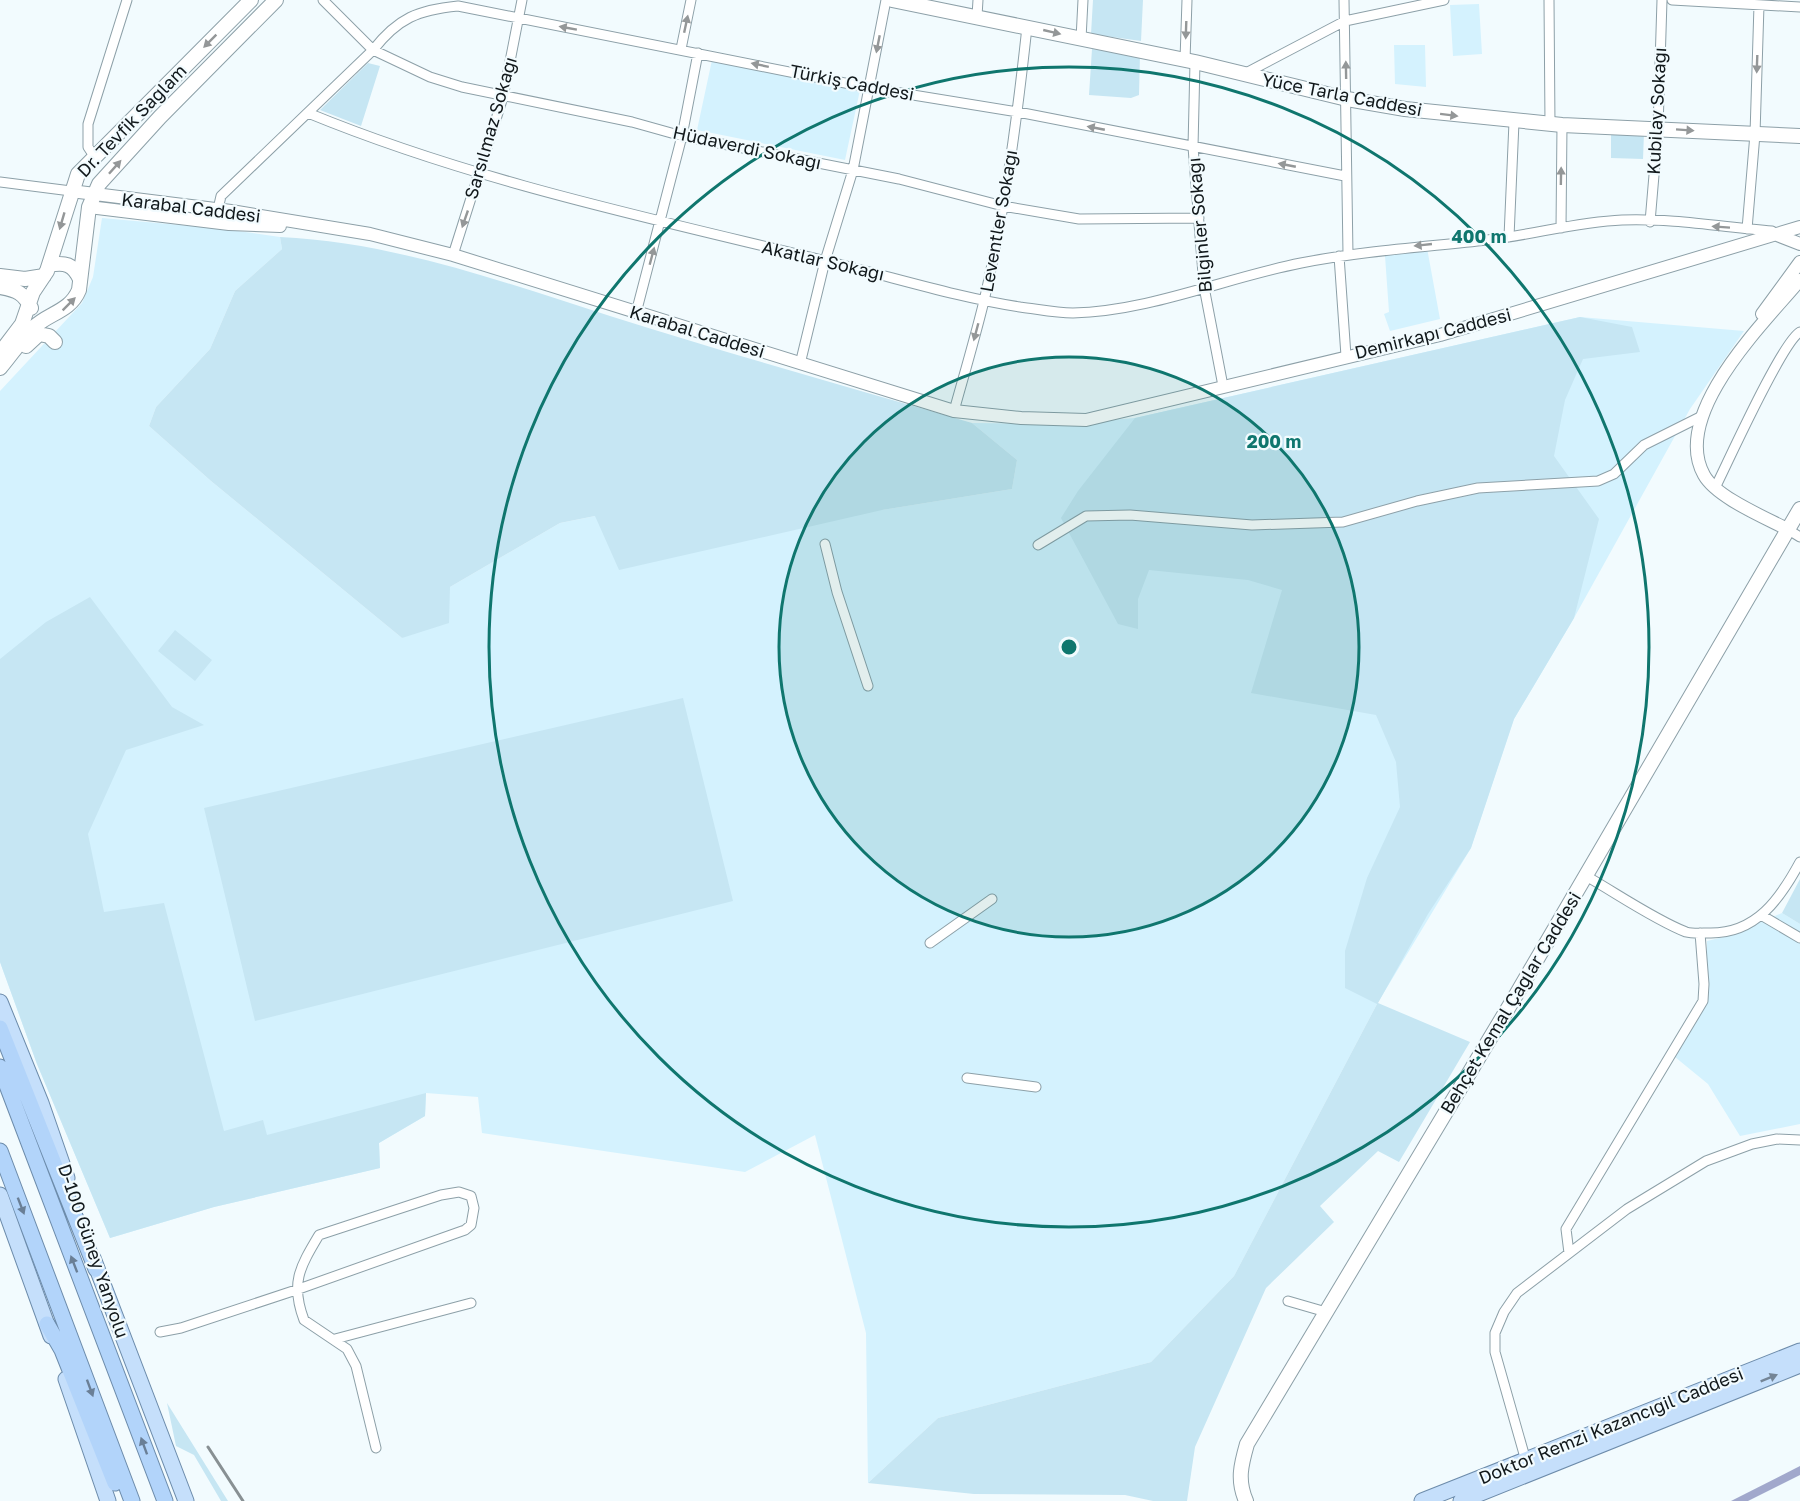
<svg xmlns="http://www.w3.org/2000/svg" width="1800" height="1501" viewBox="0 0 1800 1501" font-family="'Golos Text',sans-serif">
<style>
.built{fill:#d4f2fe}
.green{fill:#c6e6f3}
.water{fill:#a1a8cc}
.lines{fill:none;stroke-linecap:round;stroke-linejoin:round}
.minor-casing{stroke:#8da0a8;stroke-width:11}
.tertiary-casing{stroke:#8da0a8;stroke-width:14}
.secondary-casing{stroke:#8da0a8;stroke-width:16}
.primary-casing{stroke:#6d8cab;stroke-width:17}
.trunk-casing{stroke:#6d8cab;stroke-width:17}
.minor{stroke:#fff;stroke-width:9}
.tertiary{stroke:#fff;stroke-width:12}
.secondary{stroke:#fff;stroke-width:14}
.primary{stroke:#c5dffb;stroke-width:15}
.trunk{stroke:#b2d4fa;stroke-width:15}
.rail{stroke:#889093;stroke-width:3}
.oneway{fill:#949798}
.oneway2{fill:#6a7f96}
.oneway3{fill:#748596}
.ring{fill:none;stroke:#0f766e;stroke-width:3}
.labels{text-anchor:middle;stroke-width:4.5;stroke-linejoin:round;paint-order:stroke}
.street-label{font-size:18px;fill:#11181b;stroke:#f2fbfe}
.centre{fill:#0f766e;stroke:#f2fbfe;stroke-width:3}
.ring-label{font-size:18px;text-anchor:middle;font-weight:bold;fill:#0f766e;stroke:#f2fbfe;stroke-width:4.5;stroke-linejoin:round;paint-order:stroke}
</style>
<rect width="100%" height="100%" fill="#f2fbfe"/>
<path class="built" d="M1479,4L1482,54L1453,56L1450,5Z
M1394,45H1425L1426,87L1395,84Z
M712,60L860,90L845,160L697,130Z
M102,218L224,229L280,237L282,249L235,291L210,349L156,407L149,426L211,481L402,638L450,587L560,523L595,516L882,510L1012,489L1017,460L972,423L1058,424L1135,418L1580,317L1744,331L1690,409L1574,618L1514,719L1471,848L1377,1004L1234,1276L1151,1362L938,1418L868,1483L866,1333L815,1135L745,1172L482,1133L478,1097L426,1093L425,1116L379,1143L380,1168L214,1207L110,1238L37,1064L0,962V391L82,303L93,277Z
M1427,248L1440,319L1390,331L1384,314L1389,312L1385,256Z
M1782,913L1800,924V1124L1740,1136L1708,1084L1675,1057L1707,1004V941L1728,936Z"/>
<path class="green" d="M1093,0H1143L1141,41L1091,34Z
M1092,49L1140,55L1139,95L1131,98L1089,95Z
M368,63L380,66L361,126L320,110Z
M1611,132L1644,133L1643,159L1611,158Z
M280,237C393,242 503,282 610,316C730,354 851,388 972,423L1017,460L1012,489L882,510L619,570L595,516L560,523L450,587L449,623L402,638L211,481L149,426L156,407L210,349L235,291L282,249Z
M1580,317L1632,327L1640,352L1583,359L1565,400L1554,456L1599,519L1574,618L1514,719L1471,848L1428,914L1378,1003L1470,1042L1399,1162L1378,1151L1320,1206L1334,1222L1266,1288L1195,1447L1187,1501H1153L1125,1495L974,1494L868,1483L938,1418L1151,1362L1234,1276L1377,1004L1345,988V951L1367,878L1400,807L1396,762L1376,715L1251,693L1282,590L1248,580L1149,570L1138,599V629L1118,624L1061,518L1078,491L1135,418Z
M90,597L172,707L204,725L126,750L88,834L104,912L164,903L224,1131L263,1120L267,1135L426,1093L425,1116L379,1143L380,1168L214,1207L110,1238L37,1064L0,962V659L46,622Z
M175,630L212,660L195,681L158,651Z
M683,698L733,901L255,1021L204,808Z
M1800,879V924L1782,913Z
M167,1403L228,1501H221L194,1455L176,1446Z"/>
<path class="water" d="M1800,1466V1475L1748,1501H1731Z"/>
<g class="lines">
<g class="minor-casing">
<path id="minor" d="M323,0L373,50L430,77L462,87L632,122L682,136L899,179L1003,206L1079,219L1199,218
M1344,0L1348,254
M1549,0L1550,124
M1672,0L1800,7
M977,16L978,0
M1081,39L1083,0
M681,49L691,0
M1185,60L1187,0
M1195,62L1193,147L1204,287L1223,386
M1244,74L1345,21L1444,0
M308,113C476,182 654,219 830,262C893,277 956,297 1020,307C1037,309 1055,313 1073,313C1150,311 1225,278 1301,263C1363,251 1425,247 1487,240C1532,235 1576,222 1622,220C1671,218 1723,227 1772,231L1777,234
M94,156L88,147V124L127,0
M0,182L71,191
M218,209L221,196L373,50C398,18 418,10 458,6L870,88L1018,112L1345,176
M1650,222L1658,128L1662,0
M1561,228L1562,125
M1747,229L1755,134L1759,5
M1509,237L1514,122
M453,255L503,97L522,0
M1339,256L1346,356
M636,313L682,136L698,53
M800,364L825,261L853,170L886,0
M954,411C964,375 975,338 984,301C1005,211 1017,119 1027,27
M1716,486C1729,460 1782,342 1800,332
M1787,529L1800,537
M825,544L837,592L868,686
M1038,545L1086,516L1130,515L1252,525L1343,522L1417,501L1478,488L1598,481L1614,474L1644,445L1700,417
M1586,876C1616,893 1655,920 1686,932C1693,934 1702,933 1709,933C1756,934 1780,899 1800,862
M1761,915L1800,938
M930,943L992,899
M967,1078L1036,1087
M1569,1253L1566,1229L1703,1001L1704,984L1700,933
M1288,1301L1326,1312
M160,1332L181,1328L296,1290L465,1230L471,1225L474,1208L471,1196L459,1192L441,1195L319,1235C300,1267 290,1283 304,1320L347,1349L356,1366L376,1448
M335,1339L471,1303
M1526,1461L1495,1352V1333L1504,1312L1517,1293L1627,1209L1706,1161L1752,1144L1777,1139L1800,1140"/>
</g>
<g class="tertiary-casing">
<path id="tertiary" d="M71,191L231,211L370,234L453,255L954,411L1021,418L1086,420L1440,335L1800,227
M89,207L229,224L280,226
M1777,235L1800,244
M1762,314L1800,262
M1787,529C1764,517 1716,497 1704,475C1670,414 1765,322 1800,280"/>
</g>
<g class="secondary-casing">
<path id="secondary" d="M892,0L1195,62L1347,99L1405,109L1562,125L1800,136
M49,265C65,262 73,264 80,279
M0,276L25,279L44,276
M0,287C17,290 24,293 31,308
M26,346L39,334L49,336L55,342
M0,353L22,324L33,292L47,271L78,174L251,0
M0,368C11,355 21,340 33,328C48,313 70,312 79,290L89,207L99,184L160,117L276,0
M1246,1501C1237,1480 1241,1465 1247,1444L1516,995L1800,509"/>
</g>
<g class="primary-casing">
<path id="primary" d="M0,1002L41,1103L67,1178
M0,1195L51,1336
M93,1258L186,1501
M66,1379L108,1501
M1422,1501L1800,1351
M1461,1501L1800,1365"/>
</g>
<g class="trunk-casing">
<path id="trunk" d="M0,1028L96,1269
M0,1067L165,1501
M0,1151L132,1501
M47,1324L62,1350L115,1483"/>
</g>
<use href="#minor" class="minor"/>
<use href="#tertiary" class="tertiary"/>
<use href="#secondary" class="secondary"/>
<use href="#primary" class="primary"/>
<use href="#trunk" class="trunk"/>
<path class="rail" d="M208,1447L243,1501"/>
</g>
<defs><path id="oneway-solid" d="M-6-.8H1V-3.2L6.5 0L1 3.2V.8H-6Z" transform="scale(1.5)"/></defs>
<g class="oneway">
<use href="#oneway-solid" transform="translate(686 24) rotate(-78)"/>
<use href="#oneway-solid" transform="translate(568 28) rotate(-170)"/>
<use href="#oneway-solid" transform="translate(1186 30) rotate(92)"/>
<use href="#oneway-solid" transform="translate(1052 32) rotate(13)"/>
<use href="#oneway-solid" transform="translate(210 41) rotate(135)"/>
<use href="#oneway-solid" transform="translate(878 44) rotate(101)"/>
<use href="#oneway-solid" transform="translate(1757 64) rotate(92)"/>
<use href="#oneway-solid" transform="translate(760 65) rotate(-168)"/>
<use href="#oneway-solid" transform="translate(1346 70) rotate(-91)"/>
<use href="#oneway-solid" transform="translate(1449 115) rotate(7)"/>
<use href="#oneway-solid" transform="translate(1096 128) rotate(-169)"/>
<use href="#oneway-solid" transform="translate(1685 130) rotate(4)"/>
<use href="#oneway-solid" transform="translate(1287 165) rotate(-169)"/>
<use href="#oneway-solid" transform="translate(115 167) rotate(-48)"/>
<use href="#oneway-solid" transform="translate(1561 176) rotate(-89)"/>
<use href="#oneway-solid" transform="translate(465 219) rotate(109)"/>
<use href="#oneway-solid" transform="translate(62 221) rotate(106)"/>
<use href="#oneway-solid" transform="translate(1721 227) rotate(-176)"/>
<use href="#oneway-solid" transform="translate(1423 245) rotate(174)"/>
<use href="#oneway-solid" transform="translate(652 256) rotate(-75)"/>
<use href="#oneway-solid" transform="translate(69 304) rotate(-45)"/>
<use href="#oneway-solid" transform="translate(976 332) rotate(105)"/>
</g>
<g class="oneway2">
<use href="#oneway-solid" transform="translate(21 1206) rotate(69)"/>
<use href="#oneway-solid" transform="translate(74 1264) rotate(-111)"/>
<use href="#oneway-solid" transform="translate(90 1388) rotate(70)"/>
<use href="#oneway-solid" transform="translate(144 1446) rotate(-110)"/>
</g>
<use class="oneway3" href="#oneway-solid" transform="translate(1769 1378) rotate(-22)"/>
<circle cx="1069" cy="647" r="290" fill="#0f766e" fill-opacity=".12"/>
<g class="ring">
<circle cx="1069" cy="647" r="290"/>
<circle cx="1069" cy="647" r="580"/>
</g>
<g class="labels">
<g class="street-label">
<text transform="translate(852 83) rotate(11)" y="6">Türkiş Caddesi</text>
<text transform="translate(1342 95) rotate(11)" y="6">Yüce Tarla Caddesi</text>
<text transform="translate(1657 111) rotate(-87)" y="6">Kubilay Sokağı</text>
<text transform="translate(132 121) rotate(-46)" y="6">Dr. Tevfik Sağlam</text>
<text transform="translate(491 128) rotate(-74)" y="6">Sarsılmaz Sokağı</text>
<text transform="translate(747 148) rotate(12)" y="6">Hüdaverdi Sokağı</text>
<text transform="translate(191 208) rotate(7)" y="6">Karabal Caddesi</text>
<text transform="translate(999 221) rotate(-80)" y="6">Leventler Sokağı</text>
<text transform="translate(1200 225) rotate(-95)" y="6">Bilginler Sokağı</text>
<text transform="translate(823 261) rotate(13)" y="6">Akatlar Sokağı</text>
<text transform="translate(697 332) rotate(17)" y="6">Karabal Caddesi</text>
<text transform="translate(1433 334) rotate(-14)" y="6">Demirkapı Caddesi</text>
<text transform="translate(1511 1003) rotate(-59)" y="6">Behçet Kemal Çağlar Caddesi</text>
<text transform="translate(93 1251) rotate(71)" y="6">D-100 Güney Yanyolu</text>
<text transform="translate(1611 1426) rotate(-22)" y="6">Doktor Remzi Kazancıgil Caddesi</text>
</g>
</g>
<circle cx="1069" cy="647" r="9" class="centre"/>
<g class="ring-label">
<text x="1479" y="243">400 m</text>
<text x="1274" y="448">200 m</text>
</g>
</svg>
